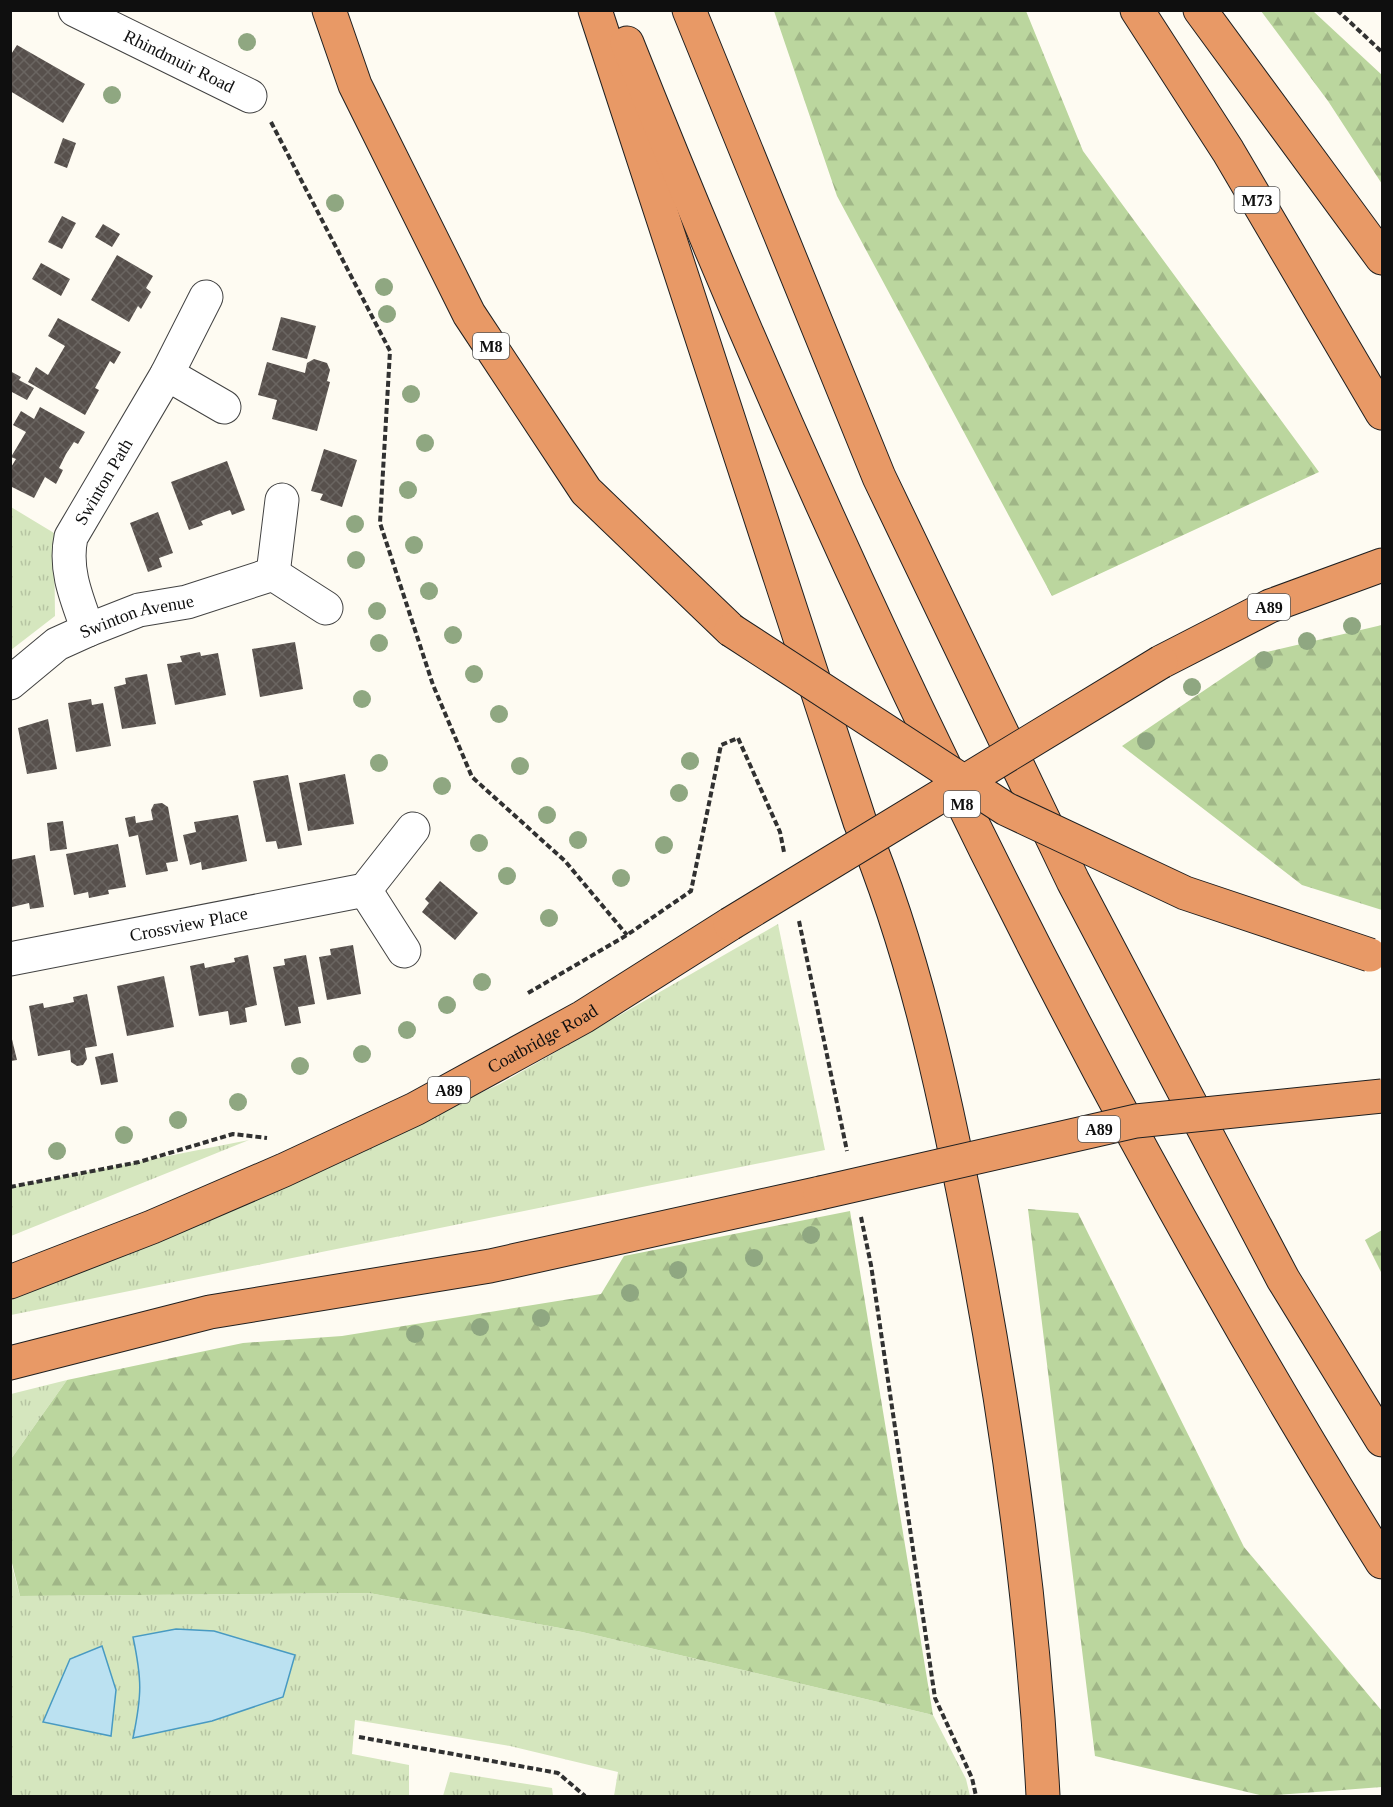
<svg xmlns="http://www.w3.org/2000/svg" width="1393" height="1807" viewBox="0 0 1393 1807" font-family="'Times New Roman',serif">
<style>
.grass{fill:url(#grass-tufts)}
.forest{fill:url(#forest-firs)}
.water{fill:#bbe1f1;stroke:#489ac2;stroke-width:1.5}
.building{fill:url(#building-cross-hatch)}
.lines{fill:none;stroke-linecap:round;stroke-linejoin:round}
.minor-casing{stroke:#424242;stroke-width:35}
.highway-casing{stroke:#202020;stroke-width:35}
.path{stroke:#313131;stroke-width:4;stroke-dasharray:6 3;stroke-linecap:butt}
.minor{stroke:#fff;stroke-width:33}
.highway{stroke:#e89966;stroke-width:33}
.highway-bridge-casing{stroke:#202020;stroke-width:35;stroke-linecap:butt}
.highway-bridge{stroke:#e89966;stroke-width:33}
.tree{fill:#8fa781}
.labels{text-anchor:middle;stroke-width:6;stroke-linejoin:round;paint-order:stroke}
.shield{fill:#fff;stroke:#575757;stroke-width:1.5}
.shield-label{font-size:16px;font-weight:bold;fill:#0f0f0f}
.street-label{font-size:18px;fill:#0f0f0f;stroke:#fff}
</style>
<defs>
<pattern id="grass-tufts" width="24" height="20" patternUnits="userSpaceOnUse" patternTransform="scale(1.5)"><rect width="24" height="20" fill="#d5e6be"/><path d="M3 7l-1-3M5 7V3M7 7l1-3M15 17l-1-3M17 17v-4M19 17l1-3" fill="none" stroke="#b6c4a2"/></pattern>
<pattern id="forest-firs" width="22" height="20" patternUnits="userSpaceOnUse" patternTransform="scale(1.5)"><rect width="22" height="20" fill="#bbd69e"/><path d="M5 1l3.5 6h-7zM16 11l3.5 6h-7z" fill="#a0b687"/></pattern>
<pattern id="building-cross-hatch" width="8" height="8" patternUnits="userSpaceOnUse" patternTransform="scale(1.5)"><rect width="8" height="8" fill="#57504c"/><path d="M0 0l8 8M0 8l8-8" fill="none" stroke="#6a6561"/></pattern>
</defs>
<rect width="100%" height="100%" fill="#fefbf2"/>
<path class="grass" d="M11,507L54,533L55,616L11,650Z
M778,924L825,1150L11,1315L10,1291L141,1247L500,1084Z
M249,1140L11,1236V1187Z
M67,1380L11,1459V1394Z
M10,1559L20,1596L369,1593L582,1632L933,1715L966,1779L970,1796H614L618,1772L510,1746L355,1720L352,1754L409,1765V1796H11Z
M450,1772L552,1788L553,1796H443Z"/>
<path class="forest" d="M774,11H1026L1083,151L1319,472L1052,596L837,196Z
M1261,11H1313L1382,75V184L1328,101Z
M1382,625V910L1302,885L1122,746L1258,654Z
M1028,1209L1078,1213L1244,1547L1382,1711V1787L1264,1796L1095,1756Z
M850,1211L933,1715L582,1632L369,1593L20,1596L11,1559V1459L67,1380L243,1343L342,1336L601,1294L624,1256Z
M1382,1230V1274L1365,1240Z"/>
<path class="water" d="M176,1629L214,1631L295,1655L283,1697L212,1721L133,1738C142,1694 142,1680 133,1637Z
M102,1646L116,1690L111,1736L43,1722L70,1659Z"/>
<path class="building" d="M17,45L85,84L63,123L10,91V56Z
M63,138L76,143L67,168L54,163Z
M62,216L76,223L62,249L48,242Z
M103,224L120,234L112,247L95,237Z
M117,255L153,276L146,288L151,292L141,309L138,306L129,322L91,300Z
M41,263L70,279L61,296L32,279Z
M281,317L316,326L307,359L272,350Z
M58,318L121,352L114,364L110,361L95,388L99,390L85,415L28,382L36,367L48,375L65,346L48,336Z
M314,359L327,363L330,370L327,381L330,382L317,431L272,419L277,400L258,395L267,362L305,373L307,363Z
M10,371L21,377L19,380L34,388L27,400L10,391Z
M40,407L85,432L78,444L74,442L66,454L59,468L63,470L56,484L45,477L34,498L10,486V469L16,459L11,457L26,432L13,425L21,411L34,419Z
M324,449L357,460L342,507L320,500L323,494L311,491Z
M227,461L245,510L232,515L230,510L216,515L201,521L203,525L189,530L171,482Z
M158,512L173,553L159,558L162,567L148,572L130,523Z
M295,642L303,689L260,697L252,649Z
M200,652L201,656L218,653L226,695L175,705L167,664L182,662L180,656Z
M147,674L156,724L122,729L114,687L126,684L125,678Z
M91,699L92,705L103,703L111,746L76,752L68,703Z
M48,719L57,769L27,774L18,728Z
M345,774L354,824L308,831L299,783Z
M288,775L302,845L278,849L276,841L266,842L253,781Z
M162,803L168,807L178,861L166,863L168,871L146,875L138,835L129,837L125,818L135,816L136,823L153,820L151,810L154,804Z
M238,815L247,861L202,870L201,862L190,865L183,835L196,832L194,822Z
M63,821L67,849L50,851L47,823Z
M118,844L126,887L108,890L109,894L89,898L88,892L74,895L66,854Z
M35,855L44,907L30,909L29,903L12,907L10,860Z
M440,881L478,913L455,940L422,912L429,903L425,899Z
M353,945L361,994L327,1000L319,957L331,955L330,949Z
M248,955L257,1005L245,1008L247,1022L230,1025L228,1011L199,1016L190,966L204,963L205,968L219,965L235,962L234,958Z
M306,955L315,1004L298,1007L301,1023L285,1026L273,967L285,965L284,959Z
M164,976L174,1027L127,1036L117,986Z
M87,994L97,1046L85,1048L87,1059L83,1065L77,1066L71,1062L70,1050L38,1056L29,1006L43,1003L44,1008L74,1002L73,997Z
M10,1031L17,1060L10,1061Z
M113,1053L118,1082L101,1085L95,1057Z"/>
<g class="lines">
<g class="minor-casing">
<g id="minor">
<path id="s1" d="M75,10L250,96"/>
<path d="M167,374L224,407"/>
<path d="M273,574L282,500"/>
<path id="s2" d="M88,630C77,599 64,570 71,537L167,374L206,297"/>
<path id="s3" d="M10,683L57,644L88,630L139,610L187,602L273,574L326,608"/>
<path d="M365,890L404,951"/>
<path id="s4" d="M10,959L365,890L413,829"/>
</g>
</g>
<g class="highway-casing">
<g id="highway">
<path d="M329,10L355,85L469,314L586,491L731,630"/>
<path d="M595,10L860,822C913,949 943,1086 969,1221C1006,1411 1033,1603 1043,1796"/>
<path d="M689,10L879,477L1073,881L1283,1279L1382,1440"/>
<path d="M1137,10L1228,151L1382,413"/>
<path d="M1200,10L1382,258"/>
<path d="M627,43C836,569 1082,1081 1382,1562"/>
<path d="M1161,662L1270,606L1382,565"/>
<path id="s5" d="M10,1282L152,1227L284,1170L415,1109L583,1017L730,924"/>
<path d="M10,1363L210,1312L490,1266L820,1193"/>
</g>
</g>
<path class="path" d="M1337,10L1382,52
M271,122L390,351L380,523L433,685L472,777L565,861L627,935
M799,921L847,1151
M528,993L627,935L691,891L721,745L738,738L780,832L784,852
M10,1187L139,1162L233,1134L267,1138
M861,1217L871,1265L935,1698L972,1778L976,1796
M359,1737L558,1773L585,1796"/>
<use href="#minor" class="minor"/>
<use href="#highway" class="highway"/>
<g class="highway-bridge-casing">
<path id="highway-bridge" d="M731,630L1006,809L1185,893L1370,955
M730,924L1161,662
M820,1193L1136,1121L1382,1096"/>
</g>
<use href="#highway-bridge" class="highway-bridge"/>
</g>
<g class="tree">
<circle cx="247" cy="42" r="9"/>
<circle cx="112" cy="95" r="9"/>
<circle cx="335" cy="203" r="9"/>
<circle cx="384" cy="287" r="9"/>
<circle cx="387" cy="314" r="9"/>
<circle cx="411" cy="394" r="9"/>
<circle cx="425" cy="443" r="9"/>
<circle cx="408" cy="490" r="9"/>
<circle cx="355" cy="524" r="9"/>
<circle cx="414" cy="545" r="9"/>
<circle cx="356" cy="560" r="9"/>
<circle cx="429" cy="591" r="9"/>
<circle cx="377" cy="611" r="9"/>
<circle cx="1352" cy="626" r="9"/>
<circle cx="453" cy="635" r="9"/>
<circle cx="1307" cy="641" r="9"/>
<circle cx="379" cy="643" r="9"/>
<circle cx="1264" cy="660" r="9"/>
<circle cx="474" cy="674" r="9"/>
<circle cx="1192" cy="687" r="9"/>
<circle cx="362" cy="699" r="9"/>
<circle cx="499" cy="714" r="9"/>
<circle cx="1146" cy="741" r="9"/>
<circle cx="690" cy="761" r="9"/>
<circle cx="379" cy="763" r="9"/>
<circle cx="520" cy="766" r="9"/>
<circle cx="442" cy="786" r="9"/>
<circle cx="679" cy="793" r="9"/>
<circle cx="547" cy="815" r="9"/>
<circle cx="578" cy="840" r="9"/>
<circle cx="479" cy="843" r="9"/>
<circle cx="664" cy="845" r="9"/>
<circle cx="507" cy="876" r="9"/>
<circle cx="621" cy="878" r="9"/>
<circle cx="549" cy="918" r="9"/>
<circle cx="482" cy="982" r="9"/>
<circle cx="447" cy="1005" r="9"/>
<circle cx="407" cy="1030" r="9"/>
<circle cx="362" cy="1054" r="9"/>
<circle cx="300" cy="1066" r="9"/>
<circle cx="238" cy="1102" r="9"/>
<circle cx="178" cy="1120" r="9"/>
<circle cx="124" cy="1135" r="9"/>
<circle cx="57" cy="1151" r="9"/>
<circle cx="811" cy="1235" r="9"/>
<circle cx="754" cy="1258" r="9"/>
<circle cx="678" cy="1270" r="9"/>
<circle cx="630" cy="1293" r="9"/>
<circle cx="541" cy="1318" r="9"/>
<circle cx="480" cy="1327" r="9"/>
<circle cx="415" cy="1334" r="9"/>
</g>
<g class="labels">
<g class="shield">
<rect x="1234.5" y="187" width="45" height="26" rx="4.5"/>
<rect x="473" y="333" width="36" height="26" rx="4.5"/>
<rect x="1248" y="594" width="42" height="26" rx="4.5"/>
<rect x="944" y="791" width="36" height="26" rx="4.5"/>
<rect x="428" y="1077" width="42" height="26" rx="4.5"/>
<rect x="1078" y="1116" width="42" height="26" rx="4.5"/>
</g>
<g class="shield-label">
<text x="1257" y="206">M73</text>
<text x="491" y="352">M8</text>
<text x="1269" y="613">A89</text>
<text x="962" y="810">M8</text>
<text x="449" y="1096">A89</text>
<text x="1099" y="1135">A89</text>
</g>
<g class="street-label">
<text dy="6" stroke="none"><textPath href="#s1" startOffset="116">Rhindmuir Road</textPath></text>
<text dy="6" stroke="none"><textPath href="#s2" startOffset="160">Swinton Path</textPath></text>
<text dy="6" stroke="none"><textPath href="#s3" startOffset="146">Swinton Avenue</textPath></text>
<text dy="6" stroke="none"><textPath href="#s4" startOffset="182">Crossview Place</textPath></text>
<text dy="6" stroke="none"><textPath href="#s5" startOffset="586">Coatbridge Road</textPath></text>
</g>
</g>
<rect width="1393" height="1807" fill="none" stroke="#0f0f0f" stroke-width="24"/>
</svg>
